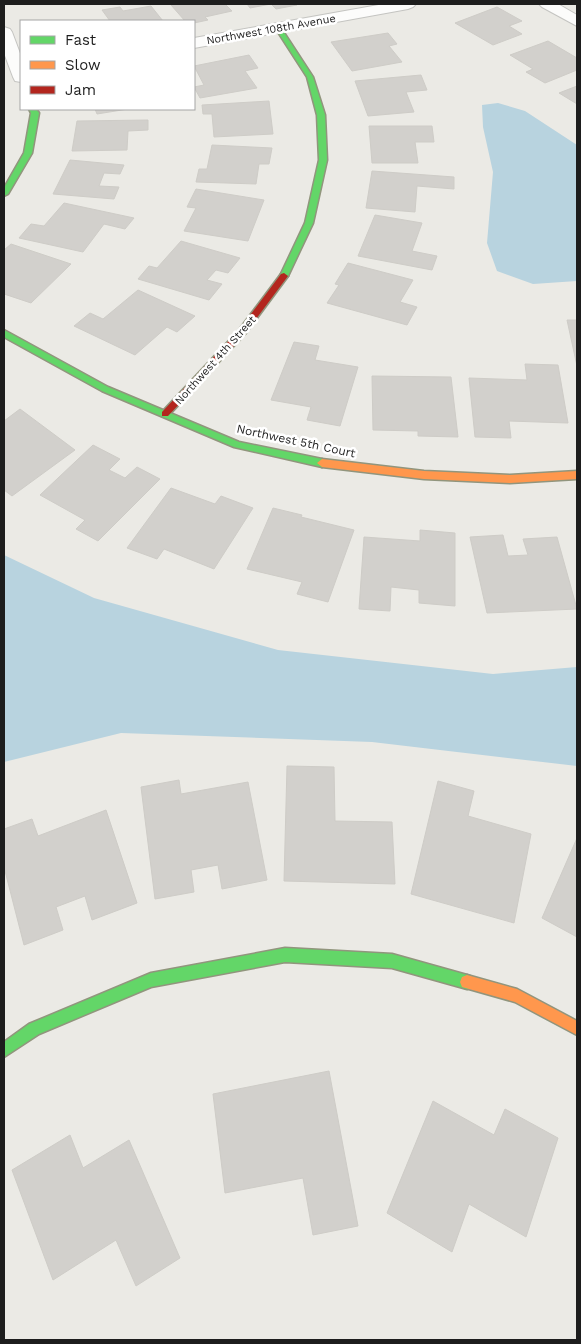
<svg xmlns="http://www.w3.org/2000/svg" width="581" height="1344" viewBox="0 0 581 1344" font-family="'Work Sans',sans-serif">
<style>
.water{fill:#b8d3df}
.building{fill:#d2d0cc;stroke:#ceccc7}
.lines{fill:none;stroke-linecap:round;stroke-linejoin:round}
.street-casing{stroke:#c4c4c1;stroke-width:2}
.fast-casing{stroke:#91957d;stroke-width:3}
.slow-casing{stroke:#91957d;stroke-width:3}
.jam-casing{stroke:#91957d;stroke-width:3}
.street{fill:#fcfcfb;fill-rule:evenodd}
.fast{fill:#63d668;fill-rule:evenodd}
.slow{fill:#ff974d;fill-rule:evenodd}
.jam{fill:#b3261e;fill-rule:evenodd}
.labels{text-anchor:middle;stroke-width:5;stroke-linejoin:round;paint-order:stroke}
.far-street-label{font-size:11px;fill:#1d1d1d;stroke:#fff}
.street-label{font-size:12px;fill:#1d1d1d;stroke:#fff}
</style>
<rect width="100%" height="100%" fill="#ebeae5"/>
<path class="water" d="M498,103L525,111L577,145V281L533,284L497,271L487,243L493,172L483,127L482,105Z
M4,555L94,598L278,650L493,674L577,667V766L372,742L121,733L4,762Z"/>
<path class="building" d="M178,4H225L232,11L205,17L208,20L194,23V21H185L171,5Z
M247,4H295L297,5L276,9L271,4L250,8Z
M151,6L163,21H110L102,10L120,7L123,11Z
M497,7L522,21L509,26L522,34L493,45L455,23Z
M388,33L397,44L389,46L402,62L352,71L331,42Z
M548,41L577,58V70L545,83L526,72L533,69L510,55Z
M249,55L258,68L245,71L257,88L200,98L194,87L204,85L194,66Z
M421,75L427,90L406,92L414,112L368,116L355,81Z
M577,86V104L559,93Z
M269,101L273,134L214,137L212,114H203L202,105Z
M95,109H128L97,114Z
M148,120V130L128,131L127,150L72,151L77,121Z
M369,126H432L434,142H415L418,163H372Z
M212,145L272,148L269,164H259L256,184L196,182L199,169H207Z
M70,160L124,165L120,174L104,173L99,186L119,187L114,199L53,194Z
M372,171L454,177V189L417,186L415,212L366,208Z
M196,189L264,200L248,241L184,231L196,208L187,207Z
M64,203L134,218L125,229L104,224L83,252L19,238L31,224L44,226Z
M375,215L422,223L412,251L437,256L432,270L358,256Z
M181,241L240,258L228,273L216,270L207,280L222,284L209,300L138,279L149,266L157,268Z
M11,244L71,264L31,303L4,294V250Z
M348,263L413,280L400,302L417,307L407,325L327,303L339,285L335,284Z
M138,290L195,316L177,332L167,327L135,355L74,326L90,313L103,319Z
M567,320H577V366Z
M294,342L319,346L315,360L358,367L340,426L307,420L311,407L271,400Z
M525,364L558,365L568,423L509,421L511,438L475,437L469,378L527,380Z
M372,376L451,377L458,437L418,436V431L373,430Z
M20,409L75,450L12,496L4,490V421Z
M93,445L120,459L109,470L125,478L137,467L160,479L98,541L76,529L85,520L40,495Z
M171,488L215,504L221,496L253,508L214,569L164,549L157,559L127,548Z
M273,508L302,515L301,517L354,530L328,602L297,594L302,582L247,569Z
M420,530L455,533V606L419,603V590L391,587L390,611L359,609L364,537L420,541Z
M503,535L508,556L528,555L523,539L557,537L577,609L487,613L470,537Z
M287,766L334,767L335,821L392,822L395,884L284,881Z
M179,780L181,794L248,782L267,880L222,889L218,865L191,870L194,892L155,899L141,787Z
M438,781L474,791L468,816L531,834L514,923L411,894Z
M106,810L137,903L92,920L85,896L56,907L63,930L24,945L4,867V829L32,819L38,836Z
M577,838V937L542,918Z
M329,1071L358,1226L313,1235L303,1178L225,1193L213,1094Z
M433,1101L494,1135L505,1109L558,1138L526,1237L469,1204L452,1252L387,1213Z
M70,1135L83,1168L129,1140L180,1258L136,1286L116,1240L53,1280L12,1170Z"/>
<g class="lines">
<g class="street-casing">
<path id="street" d="M384,4H416L413,7L408,9L194,48V38Z
M539,4H558L577,15V26L542,7Z
M4,27L10,29L12,32L21,56V82L15,81L13,77L4,53Z"/>
</g>
<g class="fast-casing">
<path id="fast" d="M277,28H281L313,77L325,115L327,160L313,223L288,276L284,279L280,276L305,223L319,160L317,115L307,77L276,29Z
M29,109H36L39,113L32,153L8,194L4,196V188L24,153L31,113Z
M4,330L108,387L239,442L322,459L327,463L322,467L234,447L102,391L4,337Z
M285,948L392,954L467,975L472,977L474,982L472,987L467,989L392,968L285,962L151,987L39,1034L4,1057V1042L29,1024L151,973Z"/>
</g>
<g class="slow-casing">
<path id="slow" d="M322,459L424,471L510,475L577,471V479L510,483L424,479L322,467L317,463Z
M467,975L517,989L577,1021V1035L515,1002L462,987L460,982L462,977Z"/>
</g>
<g class="jam-casing">
<path id="jam" d="M284,273L288,276L245,334L168,416H162V412L239,330L281,274Z"/>
</g>
<use href="#street" class="street"/>
<use href="#fast" class="fast"/>
<use href="#slow" class="slow"/>
<use href="#jam" class="jam"/>
</g>
<g class="labels">
<g class="far-street-label">
<text transform="translate(271 29) rotate(-10)" y="4">Northwest 108th Avenue</text>
<text transform="translate(215 360) rotate(-48)" y="4">Northwest 4th Street</text>
</g>
<g class="street-label">
<text transform="translate(296 441) rotate(12)" y="4">Northwest 5th Court</text>
</g>
</g>
<rect width="581" height="1344" fill="none" stroke="#1d1d1d" stroke-width="10"/>
<rect x="20" y="20" width="175" height="90" fill="#ffffff" stroke="#a5a5a5"/>
<rect x="30" y="36" width="25" height="8" fill="#63d668" stroke="#a5a5a5"/>
<text x="65" y="45" font-size="15" fill="#1d1d1d">Fast</text>
<rect x="30" y="61" width="25" height="8" fill="#ff974d" stroke="#a5a5a5"/>
<text x="65" y="70" font-size="15" fill="#1d1d1d">Slow</text>
<rect x="30" y="86" width="25" height="8" fill="#b3261e" stroke="#a5a5a5"/>
<text x="65" y="95" font-size="15" fill="#1d1d1d">Jam</text>
</svg>
